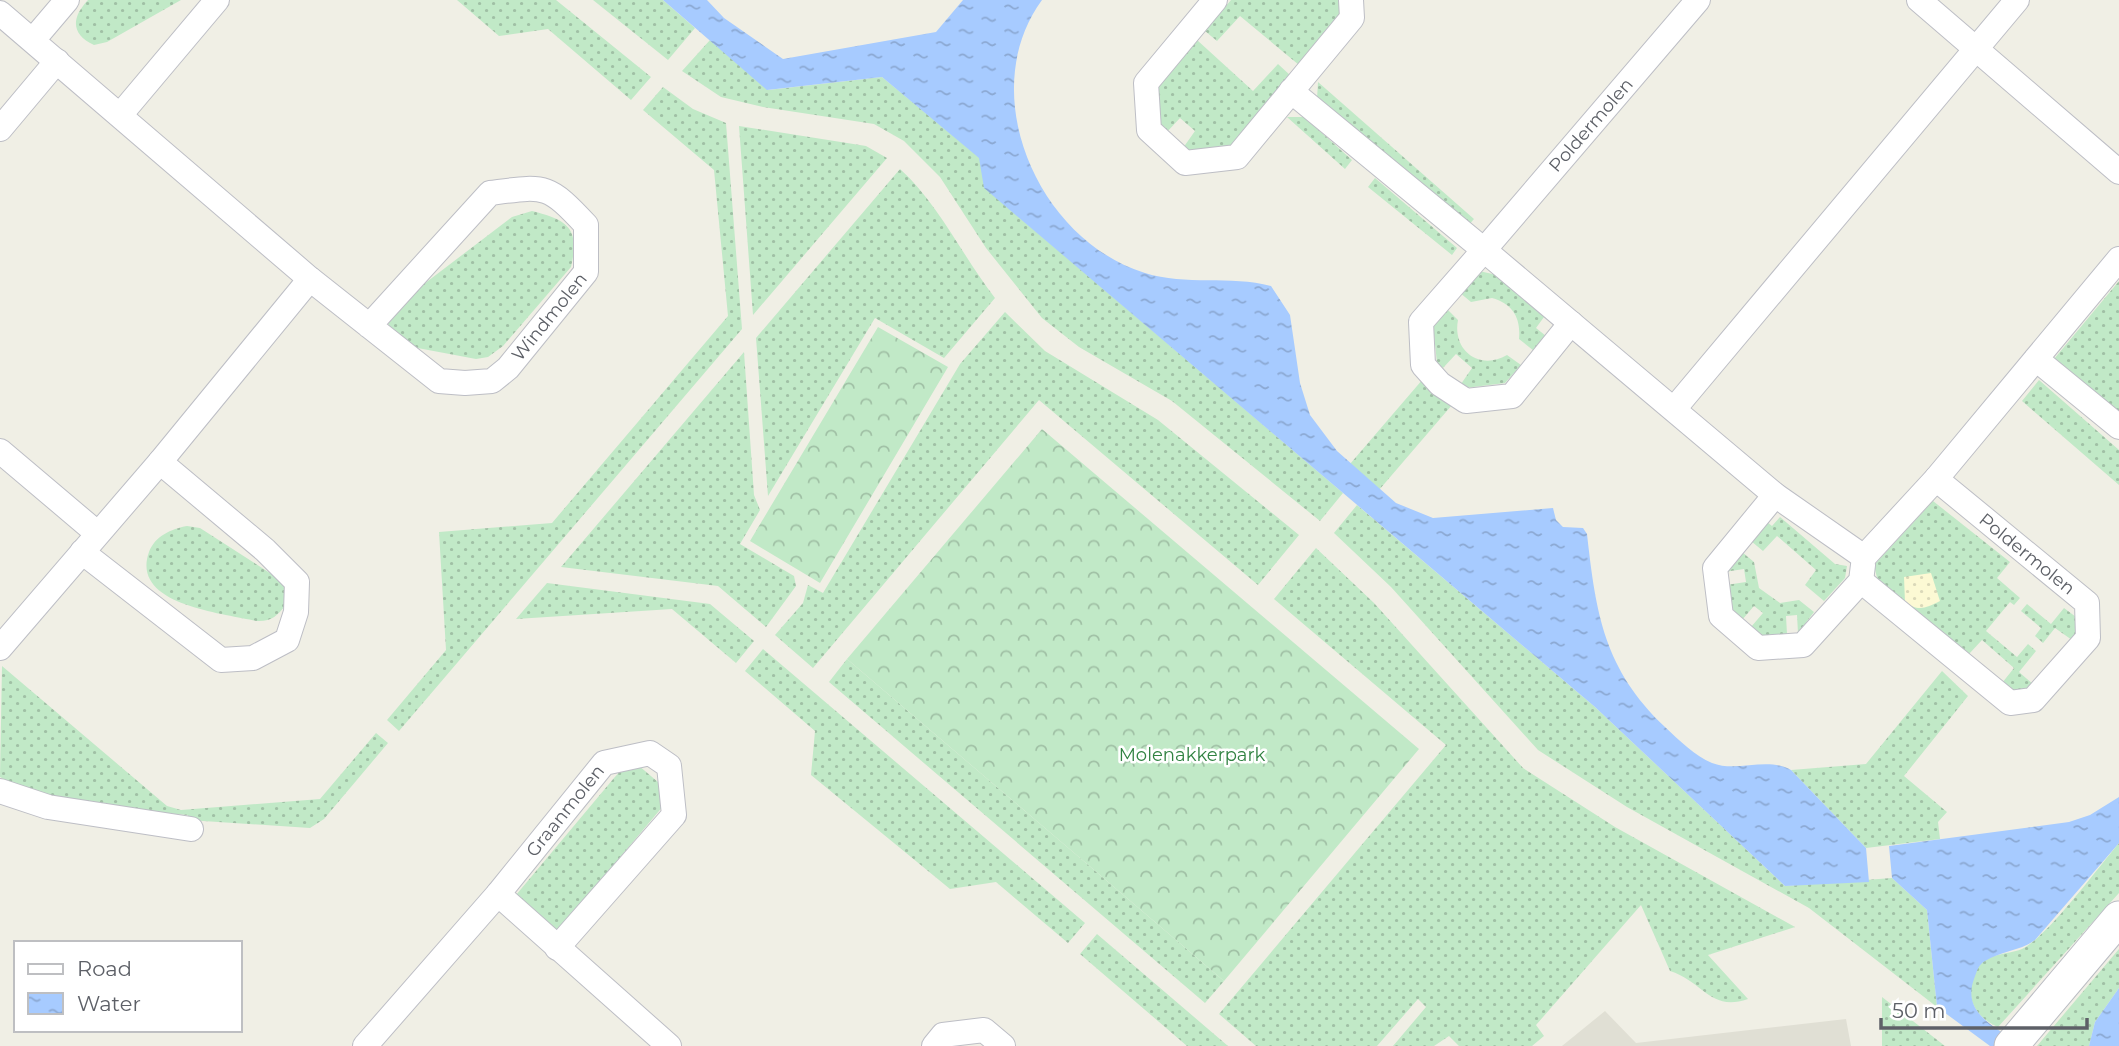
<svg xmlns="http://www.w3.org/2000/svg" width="2119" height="1046" viewBox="0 0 2119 1046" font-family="Montserrat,sans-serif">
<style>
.education{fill:#e0dfd4}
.grass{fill:url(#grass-dots)}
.forest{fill:url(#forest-crowns)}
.sand{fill:url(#sand-dots)}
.water{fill:url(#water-ripples)}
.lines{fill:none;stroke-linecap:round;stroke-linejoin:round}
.street-casing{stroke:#bdbec5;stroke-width:26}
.secondary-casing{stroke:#bbbdc4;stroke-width:35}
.street{stroke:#fff;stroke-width:24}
.secondary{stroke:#fff;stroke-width:33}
.labels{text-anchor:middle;stroke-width:5;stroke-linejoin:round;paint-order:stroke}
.street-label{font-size:18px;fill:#5d6067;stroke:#fff}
.park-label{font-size:18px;fill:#308241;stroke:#fff}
</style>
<defs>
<pattern id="grass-dots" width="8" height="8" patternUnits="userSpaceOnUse" patternTransform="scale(1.75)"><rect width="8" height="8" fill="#c1e9c7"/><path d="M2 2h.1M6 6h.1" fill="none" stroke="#a0c0a5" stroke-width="1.8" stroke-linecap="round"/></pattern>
<pattern id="forest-crowns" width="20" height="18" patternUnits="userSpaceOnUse" patternTransform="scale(1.75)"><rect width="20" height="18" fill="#c1e9c7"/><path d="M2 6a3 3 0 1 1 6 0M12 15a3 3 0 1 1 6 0" fill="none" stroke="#a0c0a5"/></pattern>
<pattern id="sand-dots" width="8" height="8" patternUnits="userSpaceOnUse" patternTransform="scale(1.75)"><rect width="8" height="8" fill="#fcf9d4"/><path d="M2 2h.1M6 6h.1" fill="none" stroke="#dad8b9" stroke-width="1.8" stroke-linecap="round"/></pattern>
<pattern id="water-ripples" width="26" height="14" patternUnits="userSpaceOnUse" patternTransform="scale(1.75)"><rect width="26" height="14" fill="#a7cbff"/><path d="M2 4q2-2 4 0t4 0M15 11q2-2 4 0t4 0" fill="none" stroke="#8ba8d2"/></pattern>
</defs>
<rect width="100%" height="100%" fill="#f0efe5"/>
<path class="education" d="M1605,1011L1636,1043L1846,1019L1851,1046H1562Z"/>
<path class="grass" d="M88,0H181L107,42L94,45C71,34 71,18 88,0Z
M457,0H556L651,77L631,100L548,29L499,36Z
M593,0H663L695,28L668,60Z
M1231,0H1340L1341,16L1299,65L1240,16L1217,41L1205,31Z
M710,40L768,90L882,77L980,158L985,188L1343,493L1320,521L1172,401L1079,347L1042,318L986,248L940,177L904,141L874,124L763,107L721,97L682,71Z
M1197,40L1253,91L1278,64L1291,76L1229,149L1189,153L1183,148L1195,131L1180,118L1166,133L1159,127L1155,88Z
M1318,82L1474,219L1467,227L1317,99Z
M663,87L693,109L726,123L742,329L399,731L387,720L446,650L439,532L552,523L728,316L714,170L643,110Z
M1287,117H1304L1352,160L1345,169Z
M739,126L866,146L887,158L753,315Z
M900,169C938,203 963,257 995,298L944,358L875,318L768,496L756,338Z
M1375,178L1457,248L1452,255L1368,187Z
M532,211C568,220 580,228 571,267L503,346L488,357L476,359L407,346L389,329L388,314L399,303L512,217Z
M1479,271L1497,275L1544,317L1536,328L1546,336L1534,351L1519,339C1521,318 1513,304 1492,298L1471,302L1459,292Z
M2119,281V415L2054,359Z
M1447,309L1458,320C1452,351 1480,371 1507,355L1521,365L1505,383L1465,388L1461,384L1472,368L1456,354L1443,368L1437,363L1433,325Z
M1005,312L1045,351L1158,420L1299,535L1258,585L1039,400L813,668L775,635L803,603L808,585L823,593L960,364Z
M744,352L754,495L760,510L740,544L794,576L796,586L766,627L718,586L561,567Z
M1423,379L1452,405L1379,490L1350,464Z
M2039,380L2119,450V485L2022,401Z
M1933,501L2010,562L1997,578L2020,598L2014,605L2010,602L1986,631L2017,657L2028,644L2036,651L2019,672L2034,685L2030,690L2013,693L2002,683L2014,668L1982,640L1969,654L1878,582L1874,565Z
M1357,505L1595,707L1785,886L1892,878L1927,910L1937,1007L1809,908L1627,807L1538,750L1391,587L1334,533Z
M1780,517L1835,564L1847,566L1845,578L1824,601L1805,585L1816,570L1777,536L1763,551L1751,541L1767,522L1772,526Z
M187,526L200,528L276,577L284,586L286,605C277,616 271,622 256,621C222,613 130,605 149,552C155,536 171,529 187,526Z
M1316,548L1374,603L1523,768L1615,827L1795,927L1708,955L1748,999C1710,1012 1704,982 1670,971L1641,905L1536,1025L1544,1036L1532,1046H1459L1449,1036L1434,1046H1393L1426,1007L1418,999L1377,1046H1256L1219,1014L1446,745L1274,599Z
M1742,552L1754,562L1759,588L1780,603L1799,600L1814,612L1798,633L1797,615L1786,616L1787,634L1762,637L1751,627L1763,613L1754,606L1742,620L1729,611L1726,585L1746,582L1744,569L1724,572Z
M547,583L710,604L754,641L736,663L672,609L516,619Z
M2027,604L2051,624L2064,608L2076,617L2077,633L2072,640L2055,628L2043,643L2035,636L2041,628L2021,611Z
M763,649L1085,923L1068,943L996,882L950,889L811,775L815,731L745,671Z
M847,659L1224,981L1205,1003L829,682Z
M2,666L167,806L181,810L320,799L376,733L388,743L324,819L310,828L188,820V815C126,809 54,809 0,777Z
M1942,671L1968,696L1904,776L1947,812L1938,822L1940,839L1866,848L1791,770L1866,764Z
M638,765L665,788L664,805L558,931L516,895L614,778L624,767Z
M2119,843V893L1998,1027C1972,1016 1962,992 1979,966C1988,952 2011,955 2024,948C2051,932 2097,869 2119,843Z
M1097,934L1228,1046H1187L1080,954Z
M2119,949V988L2095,1022L2089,1046H2037Z
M1882,997L1945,1046H1882Z"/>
<path class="forest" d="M878,327L948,367L820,583L750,541Z
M1042,429L1419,749L1224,981L847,659Z"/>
<path class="sand" d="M1931,573L1940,601C1926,608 1918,612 1905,602L1904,577Z"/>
<path class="water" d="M663,0H707L724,18L783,59L936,32L963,0H1042C974,93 1038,240 1145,273C1186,286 1230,275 1271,286L1290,315L1300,383L1310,415L1337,451L1396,503L1433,518L1553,508L1556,520L1563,527L1583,528L1587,534C1596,614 1604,669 1665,727C1679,740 1695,756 1712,763C1738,773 1766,756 1791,770L1866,848L1869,882L1785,886L1595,707L984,188L979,158L882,77L767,90Z
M2119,797V843L2035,940C2020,951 2001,951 1985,961C1978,965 1977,971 1974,979C1961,1015 1998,1027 2021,1046H1990L1937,1007L1927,910L1892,878L1889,846L2069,822L2090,815Z
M2119,988V1046H2089L2095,1022Z"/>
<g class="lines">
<g class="street-casing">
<g id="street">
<path d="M1215,0L1146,83L1149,130L1185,163L1237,157L1352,18L1351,0"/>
<path d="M1698,0L1484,250L1775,495L1864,557L1936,479L2119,259"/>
<path d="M1919,0L2119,172"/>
<path d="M0,13L310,279L160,462L0,648"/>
<path d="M33,40L67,0"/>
<path d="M1291,91L1484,250L1421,322L1423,365L1440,384L1466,401L1512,396L1571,323"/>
<path d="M121,114L217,0"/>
<path d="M0,129L57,61"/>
<path id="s1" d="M310,279L439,381L465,383L492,381L508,368L586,272V225C547,183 545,186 490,193L369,326"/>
<path d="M2036,359L2119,427"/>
<path d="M1674,409L2017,0"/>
<path d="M0,451L97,533"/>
<path d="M1775,495L1715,568L1721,616L1758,648L1803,645L1861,581L1863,565"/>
<path d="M82,552L221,660L253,658L287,640L296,612L297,582L265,550L160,462"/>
<path d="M1861,581L2010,703L2033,700L2088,638L2087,603L1936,479"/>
<path d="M0,791L48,807L191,829"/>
<path id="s2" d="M498,894L604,763L650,753L669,766L674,815L557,948"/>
<path d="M365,1046L498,894L669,1046"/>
<path d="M934,1046L943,1035L984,1030L1003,1046"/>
</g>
</g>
<g class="secondary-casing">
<path id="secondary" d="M2011,1046L2119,918"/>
</g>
<use href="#street" class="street"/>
<use href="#secondary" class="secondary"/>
</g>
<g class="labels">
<g class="street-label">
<text transform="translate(1591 125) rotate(-49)" y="6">Poldermolen</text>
<text dy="6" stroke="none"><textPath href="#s1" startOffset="304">Windmolen</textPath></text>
<text transform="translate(2027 554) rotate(39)" y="6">Poldermolen</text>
<text dy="6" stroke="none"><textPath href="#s2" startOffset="107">Graanmolen</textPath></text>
</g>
<g class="park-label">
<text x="1192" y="761">Molenakkerpark</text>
</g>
</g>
<rect x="14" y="941" width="228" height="91" fill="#ffffff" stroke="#bebfc2" stroke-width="2"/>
<rect x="28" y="964" width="35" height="10" fill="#ffffff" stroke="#bebfc2" stroke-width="2"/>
<text x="77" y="976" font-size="21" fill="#5d6067">Road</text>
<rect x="28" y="993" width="35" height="21" fill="url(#water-ripples)" stroke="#bebfc2" stroke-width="2"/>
<text x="77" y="1011" font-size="21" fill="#5d6067">Water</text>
<path d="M1881 1018v10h206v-10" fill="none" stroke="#5d6067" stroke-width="3.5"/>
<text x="1892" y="1018" font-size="21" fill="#5d6067" stroke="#ffffff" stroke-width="5" paint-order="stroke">50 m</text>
</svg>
